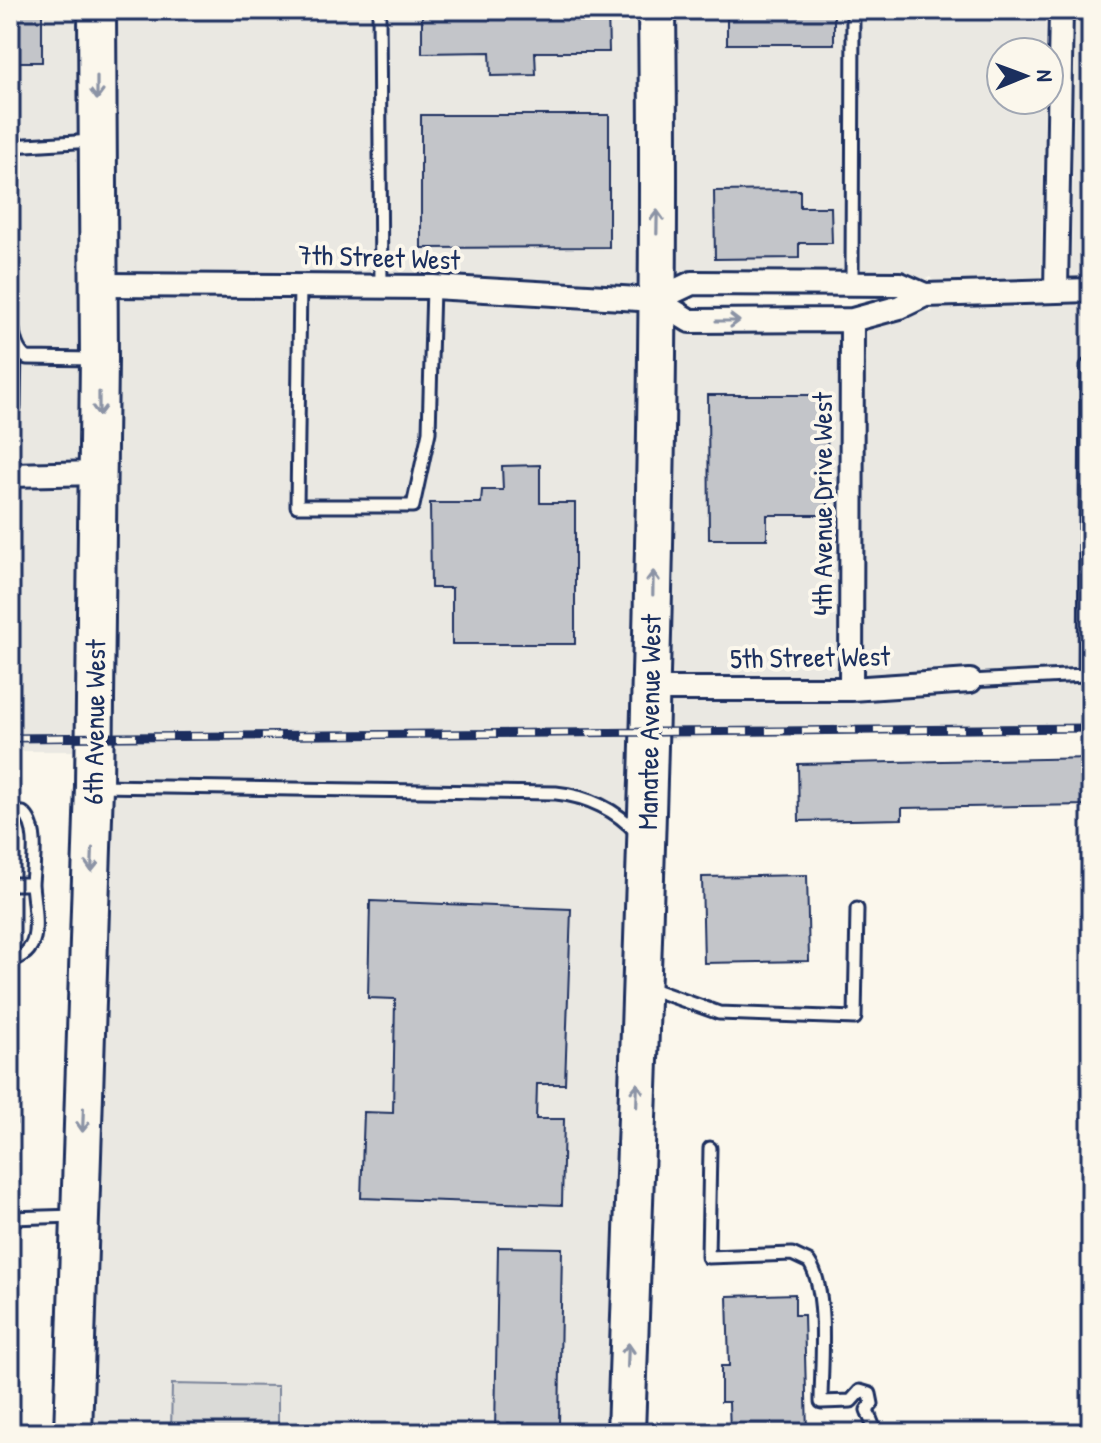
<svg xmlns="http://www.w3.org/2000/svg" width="1101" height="1443" viewBox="0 0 1101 1443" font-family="'Patrick Hand',sans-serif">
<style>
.built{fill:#eae8e2}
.green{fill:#dadad7;stroke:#7a849a;stroke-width:2}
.building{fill:#c3c5c9;stroke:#1b2f5e;stroke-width:2}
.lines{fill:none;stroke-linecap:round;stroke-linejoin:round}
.lane-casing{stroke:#1b2f5e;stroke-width:17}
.street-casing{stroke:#1b2f5e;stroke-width:28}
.primary-casing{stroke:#1b2f5e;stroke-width:42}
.lane{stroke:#fbf7ec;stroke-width:11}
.street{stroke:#fbf7ec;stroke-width:22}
.primary{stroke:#fbf7ec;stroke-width:36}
.rail-casing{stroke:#1b2f5e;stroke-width:9}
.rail{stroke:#fbf7ec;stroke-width:6;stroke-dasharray:18;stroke-linecap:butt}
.oneway{stroke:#8b93a5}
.labels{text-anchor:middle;stroke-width:8;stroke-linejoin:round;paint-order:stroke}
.street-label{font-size:28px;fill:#1b2f5e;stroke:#fbf7ec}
</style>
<rect width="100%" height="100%" fill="#fbf7ec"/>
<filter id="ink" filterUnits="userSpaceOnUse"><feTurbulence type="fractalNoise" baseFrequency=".0125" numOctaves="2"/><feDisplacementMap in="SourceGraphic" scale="16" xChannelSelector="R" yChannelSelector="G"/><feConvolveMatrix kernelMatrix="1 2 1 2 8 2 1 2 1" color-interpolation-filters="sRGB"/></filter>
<g filter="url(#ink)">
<path class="built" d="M10,10H82L84,460L10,462Z
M112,10H642L641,285L433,274L114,272Z
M672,10H1046L1045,52H1001V100H1045L1041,278L933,281L930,277L924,280L900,270H692L671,278Z
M1076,10H1091V277H1071Z
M114,298L433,301L641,313L635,734L611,1433H88Z
M1091,304V727L665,739L671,325L690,334L852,333L904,320L925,310L931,313L934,308Z
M83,486L79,751H10V488Z"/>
<path class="green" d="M172,1384L278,1386V1433H171Z"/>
<path class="building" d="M10,10H42V62H10Z
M422,10H608L609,52H535L536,75L491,76L490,52L422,53Z
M727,10H834V44H727Z
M421,115H609V247L421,248Z
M800,190V207H831L832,243H799V258L715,259L714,191Z
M708,395H827L828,515H767V539H709Z
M540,465V503H575V644H452V588H431L430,503H481L482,490H503L502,466Z
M1091,758V805L902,808V819L799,821L798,764Z
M807,875L809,961L704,963L702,877Z
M370,901L571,909L565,1084H537L536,1119H564L562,1205L361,1198L364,1112L393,1113L395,999L368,998Z
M10,998H14L16,1124H10Z
M498,1247L562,1248L559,1424L508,1423V1433H495Z
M795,1294V1315H804L807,1433H730L729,1402H721V1366H729L727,1296Z"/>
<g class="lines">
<g class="lane-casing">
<path id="lane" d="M379,10L381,286
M10,146L93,141
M10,219C15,250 0,343 27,358L94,359
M300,284L297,506H413L429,432L433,287
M852,284L853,10
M10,415L14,407L15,347
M970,681L1085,675L1087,366H1091
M98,786L556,793C587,796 617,810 637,833
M10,812L23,813C40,826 33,864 32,884H10
M10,960C46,953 34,913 32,884
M646,987L719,1013L855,1018L857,909
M710,1148L708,1257L792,1254L809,1262C829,1291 821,1366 821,1402L851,1401
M10,1218L76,1216
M851,1401L860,1391L870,1394L872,1404L867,1410L876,1433"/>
</g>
<g class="street-casing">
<path id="street" d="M99,285L433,287L656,300L692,283L900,284L925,295
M1056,290L1061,10
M656,300L690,321L852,320L900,307L925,295L1091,290
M10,475L99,473
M651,689H851L970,681
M851,689L852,320"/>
</g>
<g class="primary-casing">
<path id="primary" d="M73,1433L94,786L99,359L97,10
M626,1433C642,959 663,484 657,10"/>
</g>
<use href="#lane" class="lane"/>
<use href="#street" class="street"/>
<use href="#primary" class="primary"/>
<g class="rail-casing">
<path id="rail" d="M10,738L1091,728"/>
</g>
<use href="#rail" class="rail"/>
</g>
<defs><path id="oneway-shaft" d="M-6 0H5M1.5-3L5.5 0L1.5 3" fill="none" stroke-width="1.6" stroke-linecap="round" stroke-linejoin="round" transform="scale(2)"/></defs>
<g class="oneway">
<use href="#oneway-shaft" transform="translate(97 88) rotate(90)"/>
<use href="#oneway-shaft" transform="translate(657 222) rotate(-89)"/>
<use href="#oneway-shaft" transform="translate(728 321)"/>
<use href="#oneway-shaft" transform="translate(99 404) rotate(90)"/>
<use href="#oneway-shaft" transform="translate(653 583) rotate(-89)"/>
<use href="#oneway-shaft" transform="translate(92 860) rotate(92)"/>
<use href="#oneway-shaft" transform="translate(637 1095) rotate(-88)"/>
<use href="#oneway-shaft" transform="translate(83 1120) rotate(92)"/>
<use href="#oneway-shaft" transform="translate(628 1355) rotate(-88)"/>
</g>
</g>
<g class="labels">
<g class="street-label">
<text transform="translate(379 257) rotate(2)" y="10">7th Street West</text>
<text transform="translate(822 504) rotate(-90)" y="10">4th Avenue Drive West</text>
<text transform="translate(810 657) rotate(-1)" y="10">5th Street West</text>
<text transform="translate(94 722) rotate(-89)" y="10">6th Avenue West</text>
<text transform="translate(649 722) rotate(-89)" y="10">Manatee Avenue West</text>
</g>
</g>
<rect width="1101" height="1443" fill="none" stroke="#fbf7ec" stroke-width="40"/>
<rect x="20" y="20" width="1061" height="1403" fill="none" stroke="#1b2f5e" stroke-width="3" filter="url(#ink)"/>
<g transform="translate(1025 76) rotate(89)"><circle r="38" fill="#fbf7ec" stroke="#a1a7b3" stroke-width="2"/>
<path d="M0-6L14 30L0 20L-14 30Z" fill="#1b2f5e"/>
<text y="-12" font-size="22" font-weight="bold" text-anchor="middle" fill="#1b2f5e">N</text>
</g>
</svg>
